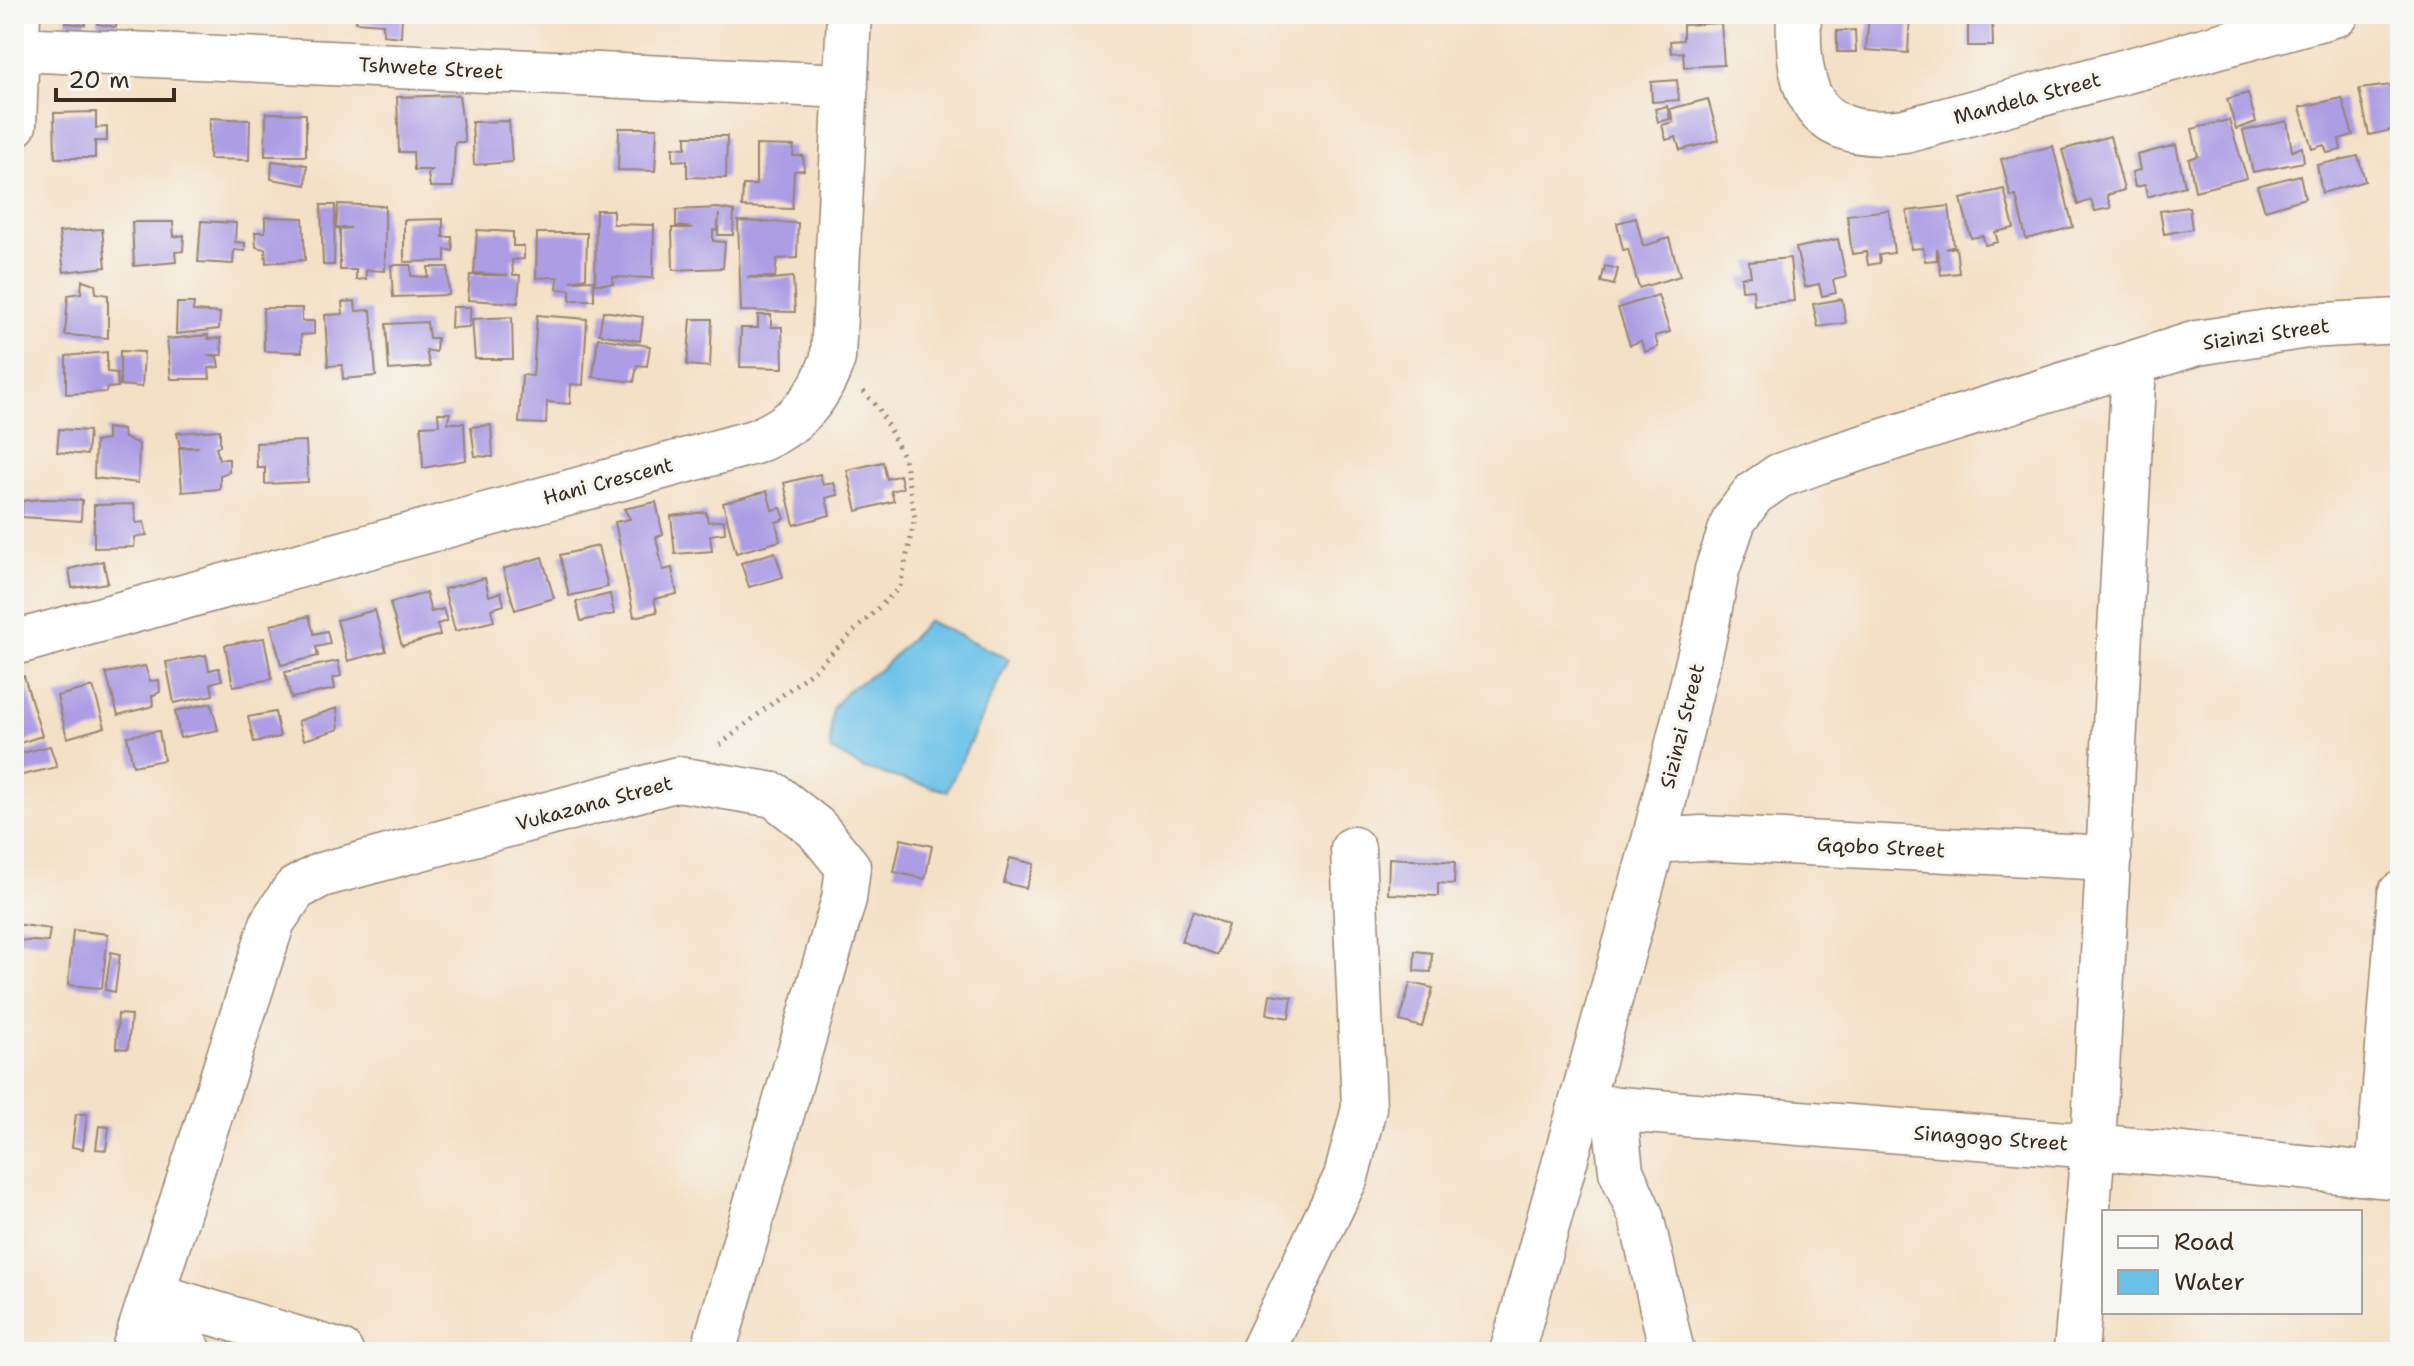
<svg xmlns="http://www.w3.org/2000/svg" width="2414" height="1366" viewBox="0 0 2414 1366" font-family="'Shantell Sans',sans-serif">
<style>
.water{fill:#6bc1e8;stroke:#537683;stroke-width:2}
.building{fill:#ac9de4}
.lines{fill:none;stroke-linecap:round;stroke-linejoin:round}
.minor-casing{stroke:#988572;stroke-width:47}
.path{stroke:#988572;stroke-width:5;stroke-dasharray:2 6;stroke-linecap:butt}
.minor{stroke:#fff;stroke-width:44}
.labels{text-anchor:middle;stroke-width:7;stroke-linejoin:round;paint-order:stroke}
.street-label{font-size:20px;fill:#3b2a1e;stroke:#f6f6f2}
</style>
<rect width="100%" height="100%" fill="#f6f6f2"/>
<filter id="ink" filterUnits="userSpaceOnUse"><feTurbulence type="fractalNoise" baseFrequency=".0125" numOctaves="2"/><feDisplacementMap in="SourceGraphic" scale="16" xChannelSelector="R" yChannelSelector="G"/><feConvolveMatrix kernelMatrix="1 2 1 2 8 2 1 2 1" color-interpolation-filters="sRGB"/></filter>
<filter id="wash" filterUnits="userSpaceOnUse"><feTurbulence type="fractalNoise" baseFrequency=".006" numOctaves="4" result="noise"/><feDisplacementMap in="SourceGraphic" scale="32" xChannelSelector="R" yChannelSelector="G"/><feGaussianBlur stdDeviation="1.8" result="paint"/><feColorMatrix in="noise" values="0 0 0 0 0 0 0 0 0 0 0 0 0 0 0 0 0 1.4 0 .05"/><feComposite in="paint" operator="in"/></filter>
<g filter="url(#wash)">
<rect width="100%" height="100%" fill="#f4e0c5"/>
<path class="water" d="M928,621L1009,659L947,791L864,769L830,749L832,709L848,690L882,668Z"/>
<g id="blocks">
<path class="building" d="M67,14H86L85,25L66,23Z
M98,14H118L116,27L97,24Z
M357,14H402L401,37L383,35V24L356,22Z
M1869,14H1910L1908,53L1866,50Z
M1932,14H1992L1993,46H1968V23L1932,24Z
M1721,23L1724,65L1684,67L1683,52L1671,53L1670,41L1683,40V25Z
M1855,30L1856,52H1837V31Z
M1677,80L1679,100L1652,102L1651,82Z
M2400,84V128L2369,135L2359,89Z
M2248,93L2256,122L2236,129L2227,99Z
M459,95L465,142H455L453,187H430L428,174L432,170H414L413,152H399L397,97Z
M2342,98L2353,135L2339,139L2341,150L2327,153L2324,145L2312,149L2300,107Z
M1708,99L1719,140L1680,150L1676,137L1666,140L1662,125L1673,122L1670,109Z
M1667,106L1670,119L1658,122L1655,109Z
M96,112V128L107,127V141H95V158H55L54,113Z
M266,113L306,114V156H265Z
M210,118L250,120L249,160L209,159Z
M2229,120L2247,178L2195,191L2189,159L2198,156L2192,129Z
M509,121L512,162L474,165L472,122Z
M2287,121L2292,151L2302,147L2304,162L2253,172L2243,131Z
M619,128H657L655,171L618,170Z
M686,136H727L726,178L687,177V160L673,161V147L686,148Z
M2110,136L2124,190L2107,195L2111,208L2095,211L2091,200L2078,205L2062,150Z
M756,145L794,146L793,156H803L804,170L794,171L792,209L742,207L743,185H756Z
M2176,145L2185,186L2147,197L2145,185L2135,187L2132,172L2140,170L2137,155Z
M2053,146L2073,227L2026,239L2016,196L2011,197L2001,159Z
M2358,156L2365,181L2322,193L2317,165Z
M272,161L307,165L306,185L271,179Z
M2300,175L2305,198L2265,210L2257,186Z
M2004,189L2014,228L1995,232L1998,242L1985,245L1983,236L1971,238L1961,199Z
M338,204L385,206V271L366,270V279L356,280V270H340V229L351,228H336Z
M321,205H335L334,265H323Z
M1949,206L1954,246L1946,249L1956,247L1959,273L1941,275L1937,249V260L1925,261L1923,248L1911,249L1907,211Z
M2189,207L2192,229L2164,234L2160,211Z
M718,208L734,211L733,235H718L719,214L717,230H713V241L725,242L723,268L673,270L672,228H693L676,226V210Z
M596,210H613V224L654,225L653,278L613,277V284H595Z
M1889,210L1894,253L1879,255L1880,263L1868,265L1866,252L1852,254L1847,215Z
M265,217L303,218L305,260L266,263L265,249L256,247L255,232H265Z
M1636,218L1643,246L1669,238L1680,276L1639,288L1628,249L1623,250L1617,223Z
M443,219V237H452L453,251L445,249V261L404,262V220Z
M201,221L236,223L235,242L245,243V251L234,250L233,264L198,262Z
M738,221L798,223L797,258L777,259L775,277H747L771,279L793,277L795,312L741,311Z
M132,222H173L174,237L184,235L183,251L175,252L176,262L134,266Z
M102,229L106,267L64,272L59,232Z
M477,230L513,232V246H524V259L512,260L513,275H520L518,303L468,300L470,275H508L474,273Z
M537,233H587L586,278L571,281L594,280V300H570V290L557,289L558,277L536,278Z
M1838,239L1846,277L1833,280L1836,293L1822,296L1819,284L1805,287L1796,248Z
M1790,258L1794,301L1754,305L1753,289L1742,290L1741,277L1751,276L1749,262Z
M391,265H411V276L428,277V267H448L449,295L393,297Z
M1605,266L1618,269L1614,285L1601,282Z
M82,280L95,284L96,293L108,295V338L65,335L68,295L81,293Z
M1658,295L1670,332L1655,336L1658,347L1645,352L1641,341L1630,345L1618,308Z
M1842,299L1846,323L1818,327L1813,304Z
M355,301L356,311L371,310L376,376L343,379L342,365L328,366L325,315L343,314L342,302Z
M177,303H194L193,311L220,313L219,329L176,334Z
M452,307H471L469,327L451,328Z
M263,308H302V321H314V334L301,335L302,352L264,351Z
M603,311L643,317L640,341L599,334Z
M537,315L587,319L583,385L571,384L570,404L547,402L546,424L519,423L522,375L533,376Z
M758,315H771V327H782L783,368L740,367L741,328H758Z
M512,317L513,359H475L472,319Z
M691,319H712L710,367L687,365Z
M427,322L429,338H437L436,352L426,350L430,367L389,370L386,324Z
M208,335V339L221,338L222,355H207L217,356L219,367L209,368L210,379H171L167,339Z
M598,338L650,346L647,366L637,365L634,382L593,377Z
M120,351L144,352L142,387L120,385Z
M107,352V372L117,373L118,387L107,388L106,392L66,394V356Z
M438,413H450L448,423H464L466,460L423,468L421,426L439,425Z
M491,425L493,457L475,456L471,427Z
M107,428L123,430L124,438L139,444L138,483L94,478L95,442L107,440Z
M59,429L89,431L87,455L57,452Z
M220,430V446L216,447L219,459H229V472L220,475V489L182,492L179,448L199,447H180L177,433Z
M306,441L308,482L265,484V468H257L256,443Z
M883,462L887,479L900,475L903,488L891,491L894,501L857,511L847,470Z
M820,474L823,485L834,483L838,495L826,498L830,515L794,525L784,483Z
M767,491L772,510L781,508L785,519L776,522L780,541L736,553L723,503Z
M42,499L82,500L81,521L22,517V501Z
M656,502L663,535L656,537L663,570L672,568L677,594L654,599L657,612L634,617L615,522L630,519L624,509Z
M134,504L136,523L144,522L147,535L135,537L134,547L94,548V505Z
M706,512L708,522L724,520L725,533L710,535L712,551L675,554L671,516Z
M598,546L608,587L569,596L560,555Z
M775,552L783,577L749,587L741,563Z
M542,557L554,598L515,610L503,569Z
M103,561L108,583L72,588L69,569Z
M485,578L489,596L501,592L504,605L491,609L494,621L455,631L444,589Z
M426,593L431,612L443,609L447,621L437,624L440,635L402,646L390,603Z
M610,594L614,614L581,621L576,602Z
M375,610L386,651L348,661L337,620Z
M309,616L314,634L327,631L330,644L316,647L318,656L281,665L271,625Z
M264,638L272,679L233,686L225,645Z
M206,655L209,670L219,668L222,680L211,683L213,695L174,703L166,662Z
M338,661L341,676L333,678L335,689L291,698L285,672Z
M145,666L150,681L159,680L160,692L152,696L153,706L118,715L106,673Z
M24,676L42,736L14,745V679Z
M93,687L105,727L67,738L57,696Z
M211,703L218,730L180,738L175,711Z
M337,708L339,729L304,740L298,721Z
M275,712L280,737L254,742L248,717Z
M159,731L164,760L133,766L127,736Z
M50,746L57,767L14,777V755Z
M901,839L932,846L925,879L894,872Z
M1010,858L1034,864L1026,888L1004,883Z
M1389,858L1455,862L1454,884L1438,883V896L1388,894Z
M1193,911L1228,925L1217,955L1181,941Z
M16,924L50,929L48,942L14,940Z
M73,930L108,934L102,988L68,985Z
M1415,951L1432,953L1431,972L1414,971Z
M111,952L120,954L115,992L105,990Z
M1410,983L1433,988L1422,1027L1400,1021Z
M1270,994L1292,997L1289,1018L1267,1014Z
M118,1014L131,1015L128,1049L116,1048Z
M76,1114H87L83,1149L72,1147Z
M99,1126L109,1127L106,1150L96,1149Z"/>
</g>
</g>
<g filter="url(#ink)">
<use href="#blocks" fill-opacity="0" stroke="#988572" stroke-width="2"/>
<g class="lines">
<g class="minor-casing">
<path id="minor" d="M1799,14C1796,94 1813,143 1905,131L2337,14
M17,49L846,86
M14,125L18,14
M14,643L754,442C795,426 819,400 833,358L849,14
M1654,841L1702,838L2109,858
M1581,1106L2093,1146L2400,1177
M1617,1134L1621,1171L1641,1216L1672,1352
M2378,1175L2400,894
M154,1295L341,1352
M154,1295L190,1352
M133,1352L273,921L295,889L321,875L678,779L774,795L816,828L848,867L844,899L713,1352
M1262,1352L1346,1177L1364,1108L1353,849
M1512,1352L1654,841L1706,629L1717,570L1734,520L1753,494L1779,476L1820,461L2197,343L2307,326L2400,321
M2076,1352L2093,1146L2134,365"/>
</g>
<path class="path" d="M720,745L815,669L900,587L915,518L904,458L879,409L863,391"/>
<use href="#minor" class="minor"/>
</g>
</g>
<g class="labels">
<g class="street-label">
<text transform="translate(431 68) rotate(3)" y="7">Tshwete Street</text>
<text transform="translate(2027 98) rotate(-15)" y="7">Mandela Street</text>
<text transform="translate(2266 334) rotate(-8)" y="7">Sizinzi Street</text>
<text transform="translate(608 481) rotate(-15)" y="7">Hani Crescent</text>
<text transform="translate(1682 726) rotate(-76)" y="7">Sizinzi Street</text>
<text transform="translate(594 803) rotate(-15)" y="7">Vukazana Street</text>
<text transform="translate(1881 847) rotate(3)" y="7">Gqobo Street</text>
<text transform="translate(1991 1138) rotate(4)" y="7">Sinagogo Street</text>
</g>
</g>
<rect width="2414" height="1366" fill="none" stroke="#f6f6f2" stroke-width="48"/>
<rect x="2102" y="1210" width="260" height="104" fill="#f6f6f2" stroke="#aba49d" stroke-width="2"/>
<rect x="2118" y="1236" width="40" height="12" fill="#ffffff" stroke="#aba49d" stroke-width="2"/>
<text x="2174" y="1250" font-size="24" fill="#3b2a1e">Road</text>
<rect x="2118" y="1270" width="40" height="24" fill="#6bc1e8" stroke="#aba49d" stroke-width="2"/>
<text x="2174" y="1290" font-size="24" fill="#3b2a1e">Water</text>
<path d="M56 88v12h118v-12" fill="none" stroke="#3b2a1e" stroke-width="4"/>
<text x="68" y="88" font-size="24" fill="#3b2a1e" stroke="#f6f6f2" stroke-width="6" paint-order="stroke">20 m</text>
</svg>
